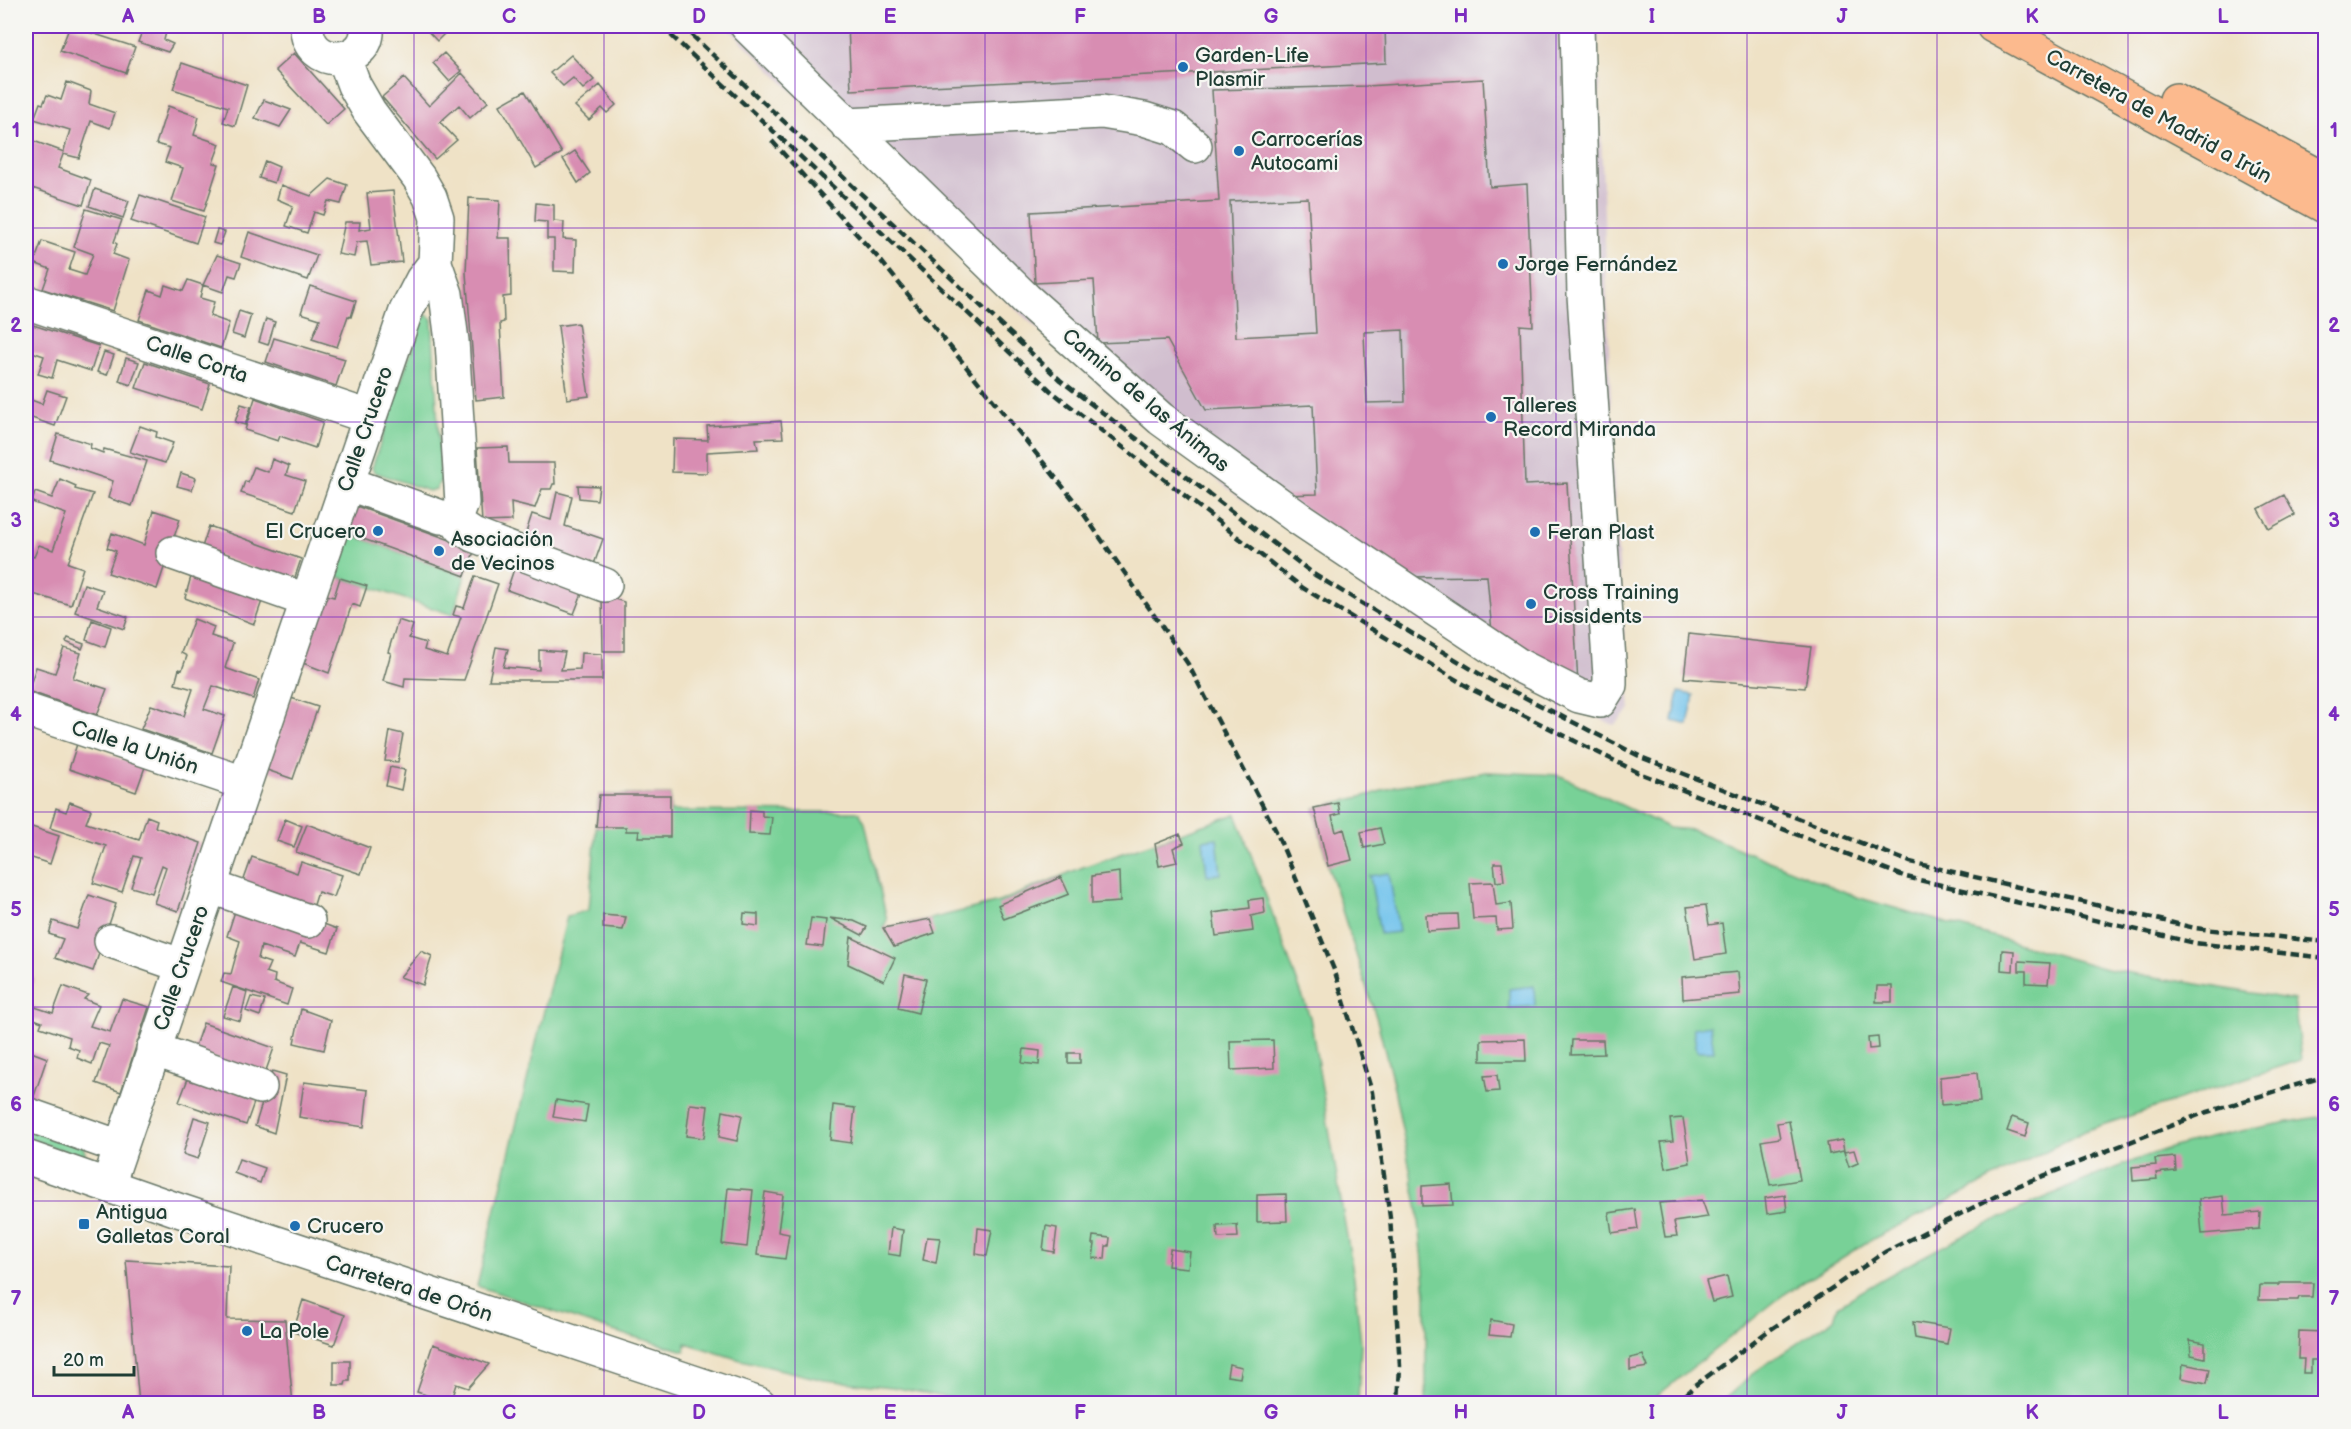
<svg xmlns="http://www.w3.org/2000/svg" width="2351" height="1429" viewBox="0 0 2351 1429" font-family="'Balsamiq Sans',sans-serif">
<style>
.industrial{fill:#d0bdce}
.green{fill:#78d197;stroke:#4c8766;stroke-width:1.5}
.water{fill:#70c2ec;stroke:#488090;stroke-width:1.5}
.building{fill:#d88db2;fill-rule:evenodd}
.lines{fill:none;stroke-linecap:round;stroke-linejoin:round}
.minor-casing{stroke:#687767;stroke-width:36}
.highway-casing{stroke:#687767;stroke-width:36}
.minor{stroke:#fff;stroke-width:33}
.highway{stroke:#fcba8e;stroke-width:33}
.rail{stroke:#1f3d34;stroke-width:4.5;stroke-dasharray:9 4.5;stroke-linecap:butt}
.grid{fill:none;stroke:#7b2cbf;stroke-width:1.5;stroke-opacity:0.55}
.poi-dot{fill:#1f6fb2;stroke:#f6f6f2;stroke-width:2}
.labels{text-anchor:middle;stroke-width:4.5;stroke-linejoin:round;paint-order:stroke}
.poi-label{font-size:21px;fill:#1f3d34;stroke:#f6f6f2;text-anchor:start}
.street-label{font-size:21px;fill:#1f3d34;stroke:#f6f6f2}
.neatline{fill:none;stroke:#7b2cbf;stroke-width:2}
.grid-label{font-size:20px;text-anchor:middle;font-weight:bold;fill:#7b2cbf}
</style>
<rect width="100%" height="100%" fill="#f6f6f2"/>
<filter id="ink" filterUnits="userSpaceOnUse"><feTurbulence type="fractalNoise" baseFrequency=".0167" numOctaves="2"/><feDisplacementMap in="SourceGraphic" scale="12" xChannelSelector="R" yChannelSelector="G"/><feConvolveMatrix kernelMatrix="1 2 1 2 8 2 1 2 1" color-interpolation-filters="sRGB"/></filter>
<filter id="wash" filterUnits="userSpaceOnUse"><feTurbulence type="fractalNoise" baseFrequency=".008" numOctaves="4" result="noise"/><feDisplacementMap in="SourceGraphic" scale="24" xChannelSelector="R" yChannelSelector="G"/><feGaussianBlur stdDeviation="1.35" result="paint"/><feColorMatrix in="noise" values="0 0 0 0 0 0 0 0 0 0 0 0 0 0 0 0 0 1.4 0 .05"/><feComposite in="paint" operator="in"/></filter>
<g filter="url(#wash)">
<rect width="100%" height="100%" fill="#efe2c6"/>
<path class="industrial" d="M726,26H1597L1615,512L1630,710L1614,725L1528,686L1246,502L1140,421L1001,296Z"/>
<path class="green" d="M427,315L432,319L441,480L436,489L429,491L374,472L372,468L422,318Z
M347,533L465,576L453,615L333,575Z
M1486,772L1559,775L1669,828L1693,830L1860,898L2106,969L2294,1000L2301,1060L2087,1130L1867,1242L1783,1295L1648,1403H1426V1294L1418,1210L1393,1083L1377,1020L1328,866L1314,808L1373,794L1395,786Z
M599,795H670V811L859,812L865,823L887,920L883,928L930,919L999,902L1083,867L1236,814L1310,1017L1354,1278L1361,1343L1358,1403H976L892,1387L824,1380L737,1359L686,1343L685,1351L609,1330L477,1286L567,916L589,910Z
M2325,1116V1403L1719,1404L1756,1371L1834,1319L1838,1306C1912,1259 1992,1220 2072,1186C2105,1172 2139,1157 2174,1147C2223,1133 2275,1124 2325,1116Z
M26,1126L83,1145L85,1153L84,1158L26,1138Z"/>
<path class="water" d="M1679,692L1694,695L1688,725L1673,721Z
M1217,838L1221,874L1207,875L1203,840Z
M1389,873L1399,932L1380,934L1370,876Z
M1534,986L1535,1006L1509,1008V989Z
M1710,1025L1714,1051H1697L1693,1028Z"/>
<g id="blocks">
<path class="building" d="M70,26L135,47L126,73L60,51Z
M144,26L166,32L164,40L173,44L168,52L138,42Z
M423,26H452L437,41Z
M848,26H1385L1386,63L851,90Z
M294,53L344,109L326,125L275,70Z
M444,53L461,71L449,81L433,63Z
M571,55L594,80L583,89L573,78L563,86L550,73Z
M182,63L247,85L235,126L223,122L228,107L173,89Z
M462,73L488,102L470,118L459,105L440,122L457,140L435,159L382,97L404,78L429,106Z
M1483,79L1490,187L1527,184L1533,326L1520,325L1525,485L1567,483L1578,684L1492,632L1487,576L1408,577L1285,495L1317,494L1313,405L1206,410L1167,340L1098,343L1094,280L1035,283L1031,212L1219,201L1212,90L1366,86ZM1308,198L1316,333L1236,337L1230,201ZM1403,330L1405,402L1367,403L1364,332Z
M67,82L91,91L89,104L115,113L110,128L91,121L79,158L63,154L70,130L34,119L40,103L43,104L47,95L61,100Z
M600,85L616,105L607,113L602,108L589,120L575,106Z
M525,91L562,153L536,168L500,105Z
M264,100L291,110L280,127L255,118Z
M168,106L199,117L194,135L220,144L213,163L219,164L204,211L172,201L183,168L165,162L170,148L156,144Z
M28,139L64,152L58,168L91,180L83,205L26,186V148Z
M575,151L590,173L578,183L563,159Z
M265,161L279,167L274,183L259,178Z
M330,179L347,185L341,204L328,201L323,215L314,212L307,233L286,226L293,206L277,199L281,185L311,196Z
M95,189L129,201L123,218L89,206Z
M393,191L402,262L371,265L367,241L357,242L354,257L338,254L345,222H360L359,230L371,228L367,193Z
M140,195L205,217L196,243L131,221Z
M469,198L500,200L498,238H510L511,296L503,297L504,322L500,323L504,397L476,400L466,273Z
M536,203L554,205V221L564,222L563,239L576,240L575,272L554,271V239H547V222L535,221Z
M86,209L122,220L114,242L117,244L113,254L129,260L113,311L43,289L50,269L34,263L42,241L75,252L69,270L85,275L93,254L74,247Z
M217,230L225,232L220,245L213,243Z
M249,232L317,255L308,280L241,257Z
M217,255L241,263L236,277L229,275L223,292L203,285L200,298L214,302L210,316L229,323L221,348L139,320L149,290L162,295L165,285L183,291L188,280L203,285Z
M310,286L356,301L351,317L348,316L337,347L312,339L320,319L301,313Z
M239,311L251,315L244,338L232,334Z
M266,319L275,322L268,345L259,342Z
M578,323L589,396L567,399L558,326Z
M33,325L99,346L91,371L57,360L52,378L38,374L44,356L26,350Z
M274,338L345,359L336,386L266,362Z
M104,352L114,355L107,375L97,372Z
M126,358L139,362L131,385L119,381Z
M145,362L210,384L202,409L136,388Z
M47,390L66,396L55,426L26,416V398L42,404Z
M255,398L323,422L315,448L280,436L278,441L245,430Z
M241,404L251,407L245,425L235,422Z
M781,421L783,438L756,439L758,449L707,452V473L672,472L673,439L708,440L707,426Z
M140,426L157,432L156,437L173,443L165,463L130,452Z
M58,434L91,444L90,448L103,453L104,449L147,461L132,506L108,498L113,481L50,460Z
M508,447L509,463H554L555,484H553L551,489H542L535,508L511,502L512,521L482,522L477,448Z
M272,459L289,466L286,475L305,481L295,511L241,493L245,481L248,482L254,467L268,472Z
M181,473L196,478L192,490L177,486Z
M60,479L76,486L75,489L93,494L68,563L83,568L71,605L26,592V554L34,557L39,545L53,550L66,514L32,502L35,492L52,498Z
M578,485L599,486L597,500L579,498Z
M557,492L572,496L565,526L603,539L593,567L523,542L532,514L551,520Z
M2284,495L2295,515L2269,529L2258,509Z
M356,506L475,549L465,576L347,533Z
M154,510L180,519L157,589L108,573L116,551L107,548L112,533L144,545Z
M209,526L301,559L293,583L201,550Z
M516,563L584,588L574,614L507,590Z
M192,573L263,598L254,624L185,598Z
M475,576L498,584L464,680L405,678L404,687L383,681L391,653L388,652L398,620L413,625L409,638L426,643L424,650L447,657L461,617L453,615L456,606L464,608Z
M340,578L367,586L360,607L352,604L329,673L303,663L326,595L334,597Z
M84,584L103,590L97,606L128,617L124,629L75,612Z
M602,595L624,602V651H603Z
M194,619L214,627L211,636L233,643L225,668L259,680L253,699L213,686L204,709L225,716L212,753L141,729L151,705L184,716L193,689L175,684L179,669L182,670L187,656L181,653Z
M92,620L111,627L105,647L86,640Z
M1689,634L1811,647L1805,688L1684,678Z
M68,638L84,644L82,649L66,642Z
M496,647L508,649L503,667L539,670V650L565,652L561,670L580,669L581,653L602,654V680H489Z
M64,648L81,653L73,678L107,689L97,715L28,691L36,667L55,673Z
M291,698L318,707L293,779L267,770Z
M390,731L403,734L398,762L385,761Z
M77,744L145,767L136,792L69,769Z
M390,767L405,770L401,790L386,786Z
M599,795H670V837H638L639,831H626V827H596Z
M70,802L91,810L86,823L139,840L147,816L157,820L155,827L201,843L178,911L154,903L166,867L162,865L152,893L131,887L141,858L138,857L134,856L122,892L93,883L106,846L50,828L56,808L66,812Z
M1338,803L1340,814L1332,816L1336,832L1344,829L1352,860L1328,866L1314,808Z
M750,810L762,811V816L772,817L770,835L749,834Z
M285,819L302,826L294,847L277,841Z
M307,824L370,848L361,874L296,852Z
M26,825L59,836L50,864L26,856Z
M1380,828L1384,844L1364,848L1361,832Z
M1180,834L1184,843L1173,848L1177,862L1159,866L1155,844Z
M252,857L297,873L301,862L342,875L334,897L318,892L312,911L242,885Z
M1494,863H1502L1504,881L1496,882Z
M1119,872L1120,902L1092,904V876Z
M1061,877L1069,894L1004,919L998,905Z
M1493,882L1496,905L1511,903L1513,929L1497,930L1496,918L1473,919L1470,883Z
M89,895L116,904L93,971L55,958L63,939L49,934L53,921L77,929Z
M1263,898L1265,913L1251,916L1253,931L1216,936L1213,913L1250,908L1249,900Z
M1706,905L1709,925L1722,923L1726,954L1695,959L1687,907Z
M236,908L316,921L337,929L329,952L300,943L295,957L261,946L258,959L270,963L266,972L275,975L274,982L292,989L287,1005L221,982L224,973L231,974L240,941L227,936Z
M744,913L758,914V926L743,924Z
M1458,914L1459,929L1427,931L1426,915Z
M603,915L626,917L623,930L603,928Z
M811,918L826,920L823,947L807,945Z
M830,918L854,921L867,927L862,935Z
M930,919L935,933L894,947L883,928Z
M851,937L895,958L884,981L848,964Z
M2002,950L2014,951L2013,971L2001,970Z
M421,951L432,956L423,985L400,977Z
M2019,961L2050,963L2048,984L2026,983V971H2019Z
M1738,972L1740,994L1683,999L1682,977Z
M905,974L926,979L918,1013L898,1008Z
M26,975L34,978L28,995H26Z
M63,986L88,995L84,999L99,1005L90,1026L110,1032L122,999L149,1007L121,1092L96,1083L109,1046L99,1043L92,1064L77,1058L79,1050L68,1046L70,1037L40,1027L42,1022L26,1016V1004L53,1013Z
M1877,986H1892V1002H1876Z
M233,987L247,992L240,1021L223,1016Z
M251,997L265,1000L260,1016L246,1011Z
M301,1009L331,1020L324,1050L294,1043Z
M203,1023L274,1048L264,1076L193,1052Z
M1878,1037L1879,1048L1869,1049L1868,1038Z
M1525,1039L1526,1061H1481V1040Z
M1273,1040L1274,1068L1231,1070L1230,1041Z
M1572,1040H1603L1604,1054L1571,1055Z
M1024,1049L1040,1051L1039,1065L1022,1063Z
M26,1050L47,1058L33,1099L26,1096Z
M1068,1053H1080V1063H1068Z
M272,1071L286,1075L274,1133L255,1126Z
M1977,1073L1980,1102L1941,1105L1940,1077Z
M1497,1075L1499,1091L1487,1092L1484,1076Z
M189,1076L256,1097L246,1125L179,1102Z
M304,1082L368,1090L364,1127L299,1117Z
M556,1100L588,1105L585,1122L553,1117Z
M690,1104L708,1106L704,1138L686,1136Z
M833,1105L855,1108L851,1143L830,1140Z
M723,1111L742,1115L737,1141L719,1137Z
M194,1117L210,1122L198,1159L183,1154Z
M2012,1117L2029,1123L2025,1137L2007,1131Z
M1683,1118L1690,1163L1666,1168L1661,1142L1673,1141L1670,1119Z
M1789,1121L1800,1180L1770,1185L1761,1141L1780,1138L1777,1123Z
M1842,1140L1844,1151L1829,1154L1827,1143Z
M1854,1150L1858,1163L1849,1167L1844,1152Z
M2175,1157L2176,1171L2156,1173L2157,1179L2133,1181L2132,1167L2156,1165L2155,1159Z
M239,1159L265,1168L260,1183L234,1173Z
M1451,1184L1453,1205L1422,1206V1186Z
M728,1188L753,1190L747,1247L722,1244Z
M765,1192L783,1195L778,1232L789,1234L785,1259L757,1255Z
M1286,1194L1287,1221L1257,1222V1195Z
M1785,1195L1787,1211L1767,1214L1765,1198Z
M2223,1196L2225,1215L2260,1212L2259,1229L2202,1234L2199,1199Z
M1702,1200L1708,1217L1674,1222L1677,1236L1665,1237L1659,1203Z
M1635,1209L1638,1229L1612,1233L1609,1213Z
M1237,1225L1238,1237L1218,1238L1217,1226Z
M1046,1226L1057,1228L1054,1252L1043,1250Z
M891,1228L903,1230L900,1256L888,1254Z
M978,1228L992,1230L987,1256L976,1254Z
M1093,1236L1110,1238L1109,1246H1106L1105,1259L1093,1258L1095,1244H1092Z
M927,1237L940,1238L936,1263L923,1260Z
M1170,1249L1190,1252L1188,1268L1168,1266Z
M126,1260L229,1266L227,1319L285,1320L293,1404H139Z
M1727,1276L1732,1297L1712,1302L1706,1281Z
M2279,1283H2313L2312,1297H2299L2298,1300H2259L2260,1285H2279Z
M303,1300L345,1315L334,1345L293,1332Z
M1491,1320L1512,1324L1510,1337L1489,1335Z
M1913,1322L1950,1328L1947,1344L1915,1338Z
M2299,1331L2325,1332V1360H2311V1373H2303L2304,1359H2298Z
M2190,1340L2205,1343V1358L2191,1355Z
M433,1344L489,1364L468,1388L456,1384L450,1403L417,1392Z
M1643,1355L1648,1367L1630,1370V1358Z
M334,1361H350V1381H346L345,1385H334Z
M1229,1364L1242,1367L1240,1378L1227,1376Z
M2183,1364L2210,1369L2207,1383L2181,1378Z
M2101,1397L2102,1404H2066V1402Z"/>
</g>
</g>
<g filter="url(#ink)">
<use href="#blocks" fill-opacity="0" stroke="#687767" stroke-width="1.5"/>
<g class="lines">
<g class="minor-casing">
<path id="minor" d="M307,26C306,70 371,67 367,26
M747,26L1026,299L1161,419L1297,517L1520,666L1579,696L1600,701L1610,685V675L1584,295L1577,26
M344,58L354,85L369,111L419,178L430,197L437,218L435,263L446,294L452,341L462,503L459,511L454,517H441L347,483
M847,125L1102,112L1144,119L1173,128L1195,146
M26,302L369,417
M454,517L461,527L473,535L605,585
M173,553L306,600
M26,710L244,783
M209,886L308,921
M111,941L166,960
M153,1049L260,1087
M26,1114L120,1147
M26,1157L175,1209L759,1404
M108,1185L406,311L422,280L435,263"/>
</g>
<g class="highway-casing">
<path id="highway" d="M1993,26L2326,207
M2176,100L2326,180"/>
</g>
<use href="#minor" class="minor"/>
<use href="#highway" class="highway"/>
<path class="rail" d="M661,26L1051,391L1303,588L1475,691L1639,773L1906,877L2195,943L2326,958
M682,26L1060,380L1315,575L1483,676L1643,758L1910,862L2195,928L2326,942
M772,141L881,261L1076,503L1188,664L1276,831L1335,972L1372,1092L1390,1217L1400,1366L1398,1404
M1675,1404L1693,1387L1764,1334L1885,1252L2010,1189L2201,1114L2326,1076"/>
</g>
</g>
<path class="grid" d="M223,26V1404M414,26V1404M604,26V1404M795,26V1404M985,26V1404M1176,26V1404M1366,26V1404M1556,26V1404M1747,26V1404M1937,26V1404M2128,26V1404M26,228H2326M26,422H2326M26,617H2326M26,812H2326M26,1007H2326M26,1201H2326"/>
<g class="poi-dot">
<circle cx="1183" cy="67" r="6"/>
<circle cx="1239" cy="151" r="6"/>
<circle cx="1503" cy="264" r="6"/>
<circle cx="1491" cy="417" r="6"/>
<circle cx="378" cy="531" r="6"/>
<circle cx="1535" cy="532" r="6"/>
<circle cx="439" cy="551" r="6"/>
<circle cx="1531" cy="604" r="6"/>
<rect x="78" y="1218" width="12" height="12" rx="3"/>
<circle cx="295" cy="1226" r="6"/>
<circle cx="247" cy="1331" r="6"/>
</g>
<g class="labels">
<g class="poi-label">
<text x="1195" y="62">Garden-Life<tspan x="1195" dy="24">Plasmir</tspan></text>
<text x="1251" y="146">Carrocerías<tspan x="1251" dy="24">Autocami</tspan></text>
<text x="1515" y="271">Jorge Fernández</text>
<text x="1503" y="412">Talleres<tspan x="1503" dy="24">Record Miranda</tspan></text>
<text x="366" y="538" text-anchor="end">El Crucero</text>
<text x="1547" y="539">Feran Plast</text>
<text x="451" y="546">Asociación<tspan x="451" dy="24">de Vecinos</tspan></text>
<text x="1543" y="599">Cross Training<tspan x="1543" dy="24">Dissidents</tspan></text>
<text x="96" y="1219">Antigua<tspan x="96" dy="24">Galletas Coral</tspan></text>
<text x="307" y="1233">Crucero</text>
<text x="259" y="1338">La Pole</text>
</g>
<g class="street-label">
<text transform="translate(2159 116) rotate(29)" y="7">Carretera de Madrid a Irún</text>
<text transform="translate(197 359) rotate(19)" y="7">Calle Corta</text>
<text transform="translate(1146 400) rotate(40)" y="7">Camino de las Ánimas</text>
<text transform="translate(365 429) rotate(-71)" y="7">Calle Crucero</text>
<text transform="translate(135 747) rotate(18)" y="7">Calle la Unión</text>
<text transform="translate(181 968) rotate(-71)" y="7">Calle Crucero</text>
<text transform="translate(409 1288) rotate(18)" y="7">Carretera de Orón</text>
</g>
</g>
<rect width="2351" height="1429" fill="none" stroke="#f6f6f2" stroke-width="66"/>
<path d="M54 1366v9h80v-9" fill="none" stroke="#1f3d34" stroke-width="3"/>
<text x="63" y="1366" font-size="18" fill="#1f3d34" stroke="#f6f6f2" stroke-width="4.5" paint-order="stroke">20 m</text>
<rect x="33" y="33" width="2285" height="1363" class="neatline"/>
<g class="grid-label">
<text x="128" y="23">A</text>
<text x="319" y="23">B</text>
<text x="509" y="23">C</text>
<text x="699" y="23">D</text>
<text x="890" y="23">E</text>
<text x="1080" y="23">F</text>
<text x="1271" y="23">G</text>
<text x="1461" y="23">H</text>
<text x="1652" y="23">I</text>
<text x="1842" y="23">J</text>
<text x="2032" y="23">K</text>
<text x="2223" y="23">L</text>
<text x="16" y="137">1</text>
<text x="2334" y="137">1</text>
<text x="16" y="332">2</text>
<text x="2334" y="332">2</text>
<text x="16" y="527">3</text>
<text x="2334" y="527">3</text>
<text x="16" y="721">4</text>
<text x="2334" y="721">4</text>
<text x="16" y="916">5</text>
<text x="2334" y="916">5</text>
<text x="16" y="1111">6</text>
<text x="2334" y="1111">6</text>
<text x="16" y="1305">7</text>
<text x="2334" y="1305">7</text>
<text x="128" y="1419">A</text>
<text x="319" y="1419">B</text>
<text x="509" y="1419">C</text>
<text x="699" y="1419">D</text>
<text x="890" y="1419">E</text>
<text x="1080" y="1419">F</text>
<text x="1271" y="1419">G</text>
<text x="1461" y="1419">H</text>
<text x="1652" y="1419">I</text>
<text x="1842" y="1419">J</text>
<text x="2032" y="1419">K</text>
<text x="2223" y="1419">L</text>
</g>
</svg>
